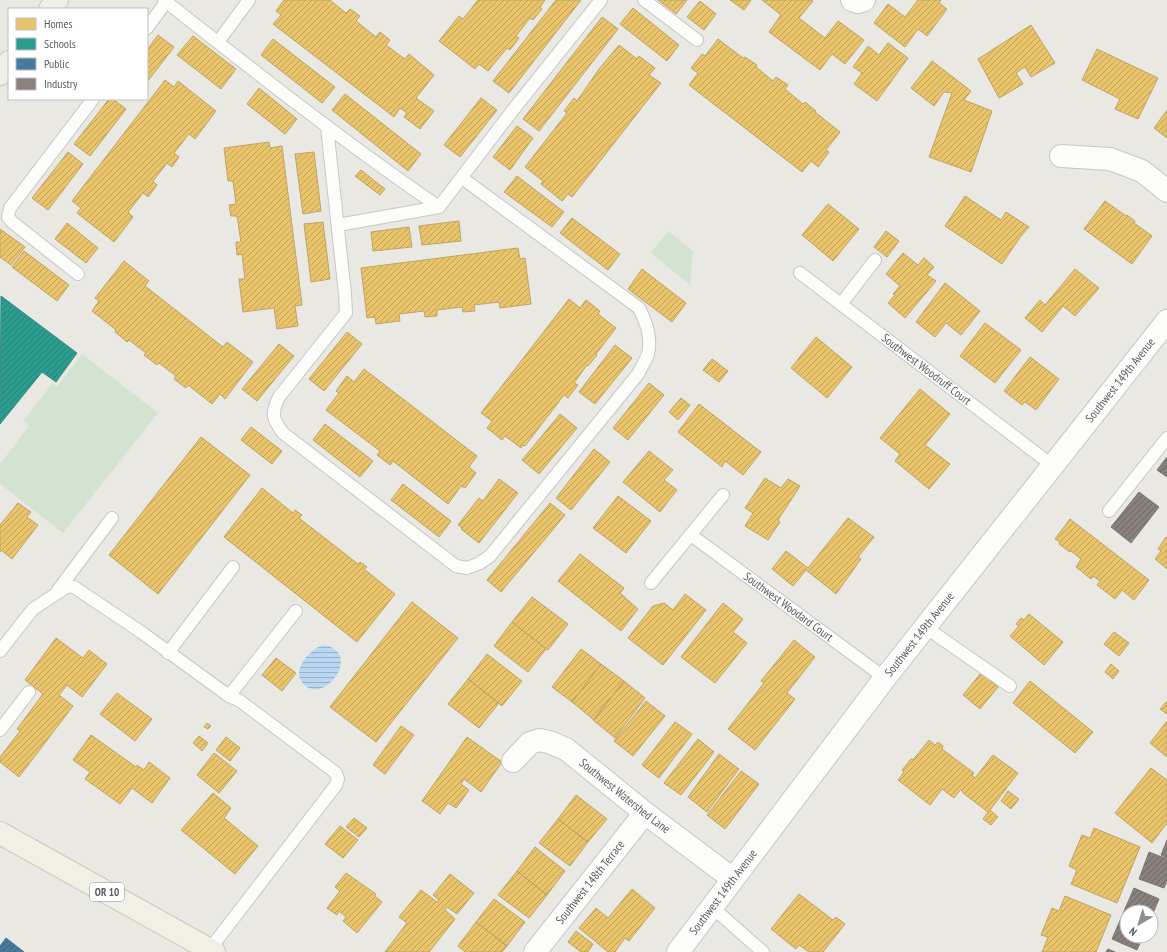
<svg xmlns="http://www.w3.org/2000/svg" width="1167" height="952" viewBox="0 0 1167 952" font-family="'PT Sans Narrow',sans-serif">
<style>
.green{fill:#d2e4d0}
.water{fill:url(#water-rules)}
.homes{fill:url(#homes-hatch);stroke:#bea567}
.schools{fill:url(#schools-hatch);stroke:#388a81}
.public{fill:url(#public-hatch);stroke:#4b728b}
.industry{fill:url(#industry-hatch);stroke:#7b7674}
.lines{fill:none;stroke-linecap:round;stroke-linejoin:round}
.lane-casing{stroke:#c6c7c6;stroke-width:14}
.street-casing{stroke:#c6c7c6;stroke-width:24}
.primary-casing{stroke:#cfc9b3;stroke-width:24}
.lane{stroke:#fcfcfb;stroke-width:12}
.street{stroke:#fcfcfb;stroke-width:22}
.primary{stroke:#f1f0e6;stroke-width:22}
.labels{text-anchor:middle;stroke-width:4;stroke-linejoin:round;paint-order:stroke}
.shield{fill:#fff;stroke:#8b8d90;stroke-width:1}
.shield-label{font-size:11px;font-weight:bold;fill:#595c61}
.street-label{font-size:12px;fill:#595c61;stroke:#fff}
</style>
<defs>
<pattern id="water-rules" width="6" height="5" patternUnits="userSpaceOnUse"><rect width="6" height="5" fill="#b9d6f2"/><path d="M0 2.5h6" fill="none" stroke="#99b1c7"/></pattern>
<pattern id="homes-hatch" width="6" height="6" patternUnits="userSpaceOnUse"><rect width="6" height="6" fill="#e9c46a"/><path d="M-1 1l2-2M0 6l6-6M5 7l2-2" fill="none" stroke="#c0a25b"/></pattern>
<pattern id="schools-hatch" width="6" height="6" patternUnits="userSpaceOnUse"><rect width="6" height="6" fill="#2a9d8f"/><path d="M-1 1l2-2M0 6l6-6M5 7l2-2" fill="none" stroke="#278378"/></pattern>
<pattern id="public-hatch" width="6" height="6" patternUnits="userSpaceOnUse"><rect width="6" height="6" fill="#457b9d"/><path d="M-1 1l2-2M0 6l6-6M5 7l2-2" fill="none" stroke="#3a637d"/></pattern>
<pattern id="industry-hatch" width="6" height="6" patternUnits="userSpaceOnUse"><rect width="6" height="6" fill="#8a817c"/><path d="M-1 1l2-2M0 6l6-6M5 7l2-2" fill="none" stroke="#6e6864"/></pattern>
</defs>
<rect width="100%" height="100%" fill="#e9e8e3"/>
<path class="green" d="M668,231L693,251L690,285L651,253Z
M82,354L158,413L63,533L0,484V464L29,426L44,437L23,421L52,384L57,387Z"/>
<path class="water" d="M323,645C362,651 328,701 307,687C288,674 307,651 323,645Z"/>
<path class="homes" d="M284,0H330L346,13L350,9L360,16L356,21L376,37L380,32L390,40L386,45L405,59L409,54L434,75L416,98L434,111L420,129L404,117L407,113L400,108L394,117L273,24L281,15L276,11Z
M478,0H545L540,7L542,9L533,20L530,18L516,36L519,38L510,50L507,48L488,71L479,64L475,69L439,41L459,16L463,19Z
M556,0H581L509,93L493,81Z
M658,0H687L676,14Z
M730,0H751L744,10Z
M762,0H812L813,1L799,18L825,38L838,21L864,40L845,64L832,54L820,70L769,32L781,15Z
M918,0H941L939,3L947,9L927,36L918,29L905,47L874,23L888,4L905,17Z
M700,1L716,14L704,30L687,17Z
M633,8L679,45L667,61L620,24Z
M602,17L618,29L539,131L523,119Z
M1031,25L1055,63L1031,77L1025,67L1016,73L1023,84L999,98L978,59Z
M158,35L174,47L147,82V50Z
M193,36L236,69L221,89L177,55Z
M273,39L335,87L322,103L261,55Z
M718,39L743,58L745,57L757,65L756,67L773,81L776,77L788,85L785,89L803,104L805,102L816,111L815,112L840,132L826,150L829,152L818,167L811,161L802,172L689,85L698,73L691,68L702,54L705,56Z
M888,43L908,58L877,101L854,84L862,73L853,67L868,46L879,55Z
M619,45L637,59L639,56L655,68L649,75L661,83L572,197L568,194L562,201L541,184L543,181L525,167L567,113L564,111L574,98L577,101L599,69Z
M1097,49L1158,78L1138,119L1115,109L1120,99L1082,80Z
M932,61L971,91L964,100L992,111L971,172L929,157L952,93L944,92L934,106L911,88Z
M165,80L174,87L178,81L216,111L195,139L189,134L174,153L179,157L172,167L167,163L153,181L157,185L148,197L143,193L128,212L133,217L114,242L77,213L81,208L72,201Z
M259,88L297,119L285,134L247,104Z
M345,94L421,154L408,171L332,110Z
M481,98L497,110L460,157L444,145Z
M109,99H113L126,109L90,156L74,144Z
M1167,110V138L1154,128Z
M517,126L533,138L510,170L493,157Z
M269,142L270,148L282,146L302,305L295,306L298,326L277,329L274,308L243,312L239,279H245L242,254L237,255L236,242H241L237,216H231L229,205L236,204L233,181H228L224,148Z
M68,152L83,164L48,210L32,198Z
M314,152L321,211L303,214L295,154Z
M361,170L385,189L380,195L355,176Z
M517,176L564,212L552,227L504,192Z
M965,196L1001,220L1006,212L1029,227L1021,236L1002,264L945,226Z
M1105,201L1126,216L1127,215L1135,221L1134,223L1152,236L1132,264L1084,229Z
M828,204L859,229L833,261L802,235Z
M572,218L620,254L608,270L560,233Z
M459,221L461,241L422,245L419,226Z
M323,222L330,279L311,282L304,224Z
M67,223L98,248L86,263L55,239Z
M409,227L412,247L373,251L371,232Z
M0,229L25,247L11,265L0,257Z
M886,231L899,241L887,257L874,247Z
M518,248L520,259L525,258L531,304L500,308L499,302L474,305L475,311L463,312L462,307L437,310V316L425,317L424,311L399,314L400,321L376,324L375,317L367,318L361,268Z
M24,251L69,285L57,301L12,267Z
M903,253L918,265L924,258L934,267L927,275L936,281L905,318L888,303L895,295L893,294L900,286L886,274Z
M124,261L149,281L145,286L223,347L227,342L253,362L225,399L220,394L212,404L188,385L186,388L174,379L176,376L159,363L157,365L144,355L146,353L129,340L127,342L115,332L116,330L92,311L99,301L95,298Z
M642,269L686,303L672,322L628,289Z
M1075,269L1099,288L1075,316L1063,306L1042,332L1025,318L1040,300L1045,305Z
M945,283L980,311L961,335L946,323L935,337L916,322Z
M569,299L580,308L586,300L600,311L598,314L616,328L596,354L597,355L588,366L587,365L574,383L578,385L568,398L564,395L525,446L523,445L521,448L505,436L502,440L487,428L492,421L481,413Z
M985,323L1021,350L995,383L960,356Z
M347,332L362,344L324,391L309,379Z
M816,337L852,367L827,398L791,368Z
M279,344L294,356L257,401L242,389Z
M615,345L632,358L595,404L579,392Z
M1030,357L1059,379L1036,410L1025,402L1022,405L1004,391Z
M712,359L728,371L719,382L703,370Z
M364,369L477,456L469,467L476,473L465,488L461,486L448,504L393,461L390,465L377,455L380,451L326,410L339,393L336,391L347,376L354,382Z
M649,383L664,395L628,440L613,428Z
M920,389L950,414L925,445L950,464L929,489L895,461L900,454L880,438Z
M681,398L690,405L678,420L669,412Z
M699,404L761,452L743,475L725,461L722,467L678,432Z
M560,414L577,428L539,474L522,460Z
M325,424L373,461L360,477L313,440Z
M251,427L282,451L272,464L241,440Z
M201,437L250,475L158,594L109,555Z
M594,449L610,462L571,510L556,498Z
M649,451L673,470L664,480L677,490L660,512L623,482Z
M765,478L781,488L788,479L800,486L778,520L780,522L768,540L745,526L753,513L745,508Z
M499,479L518,493L479,543L461,529L462,528L458,525L479,498L483,501Z
M403,484L451,521L439,537L391,500Z
M262,488L293,513L295,510L302,515L299,518L358,564L360,562L367,567L364,569L395,594L357,642L224,537Z
M618,496L651,521L626,553L593,528Z
M18,503L31,512L27,517L38,525L12,559L1,550L0,552V525Z
M550,503L565,515L501,592L487,580Z
M848,518L874,537L858,557L861,559L836,594L806,570L793,586L772,569L786,551L808,568Z
M1070,519L1149,580L1134,600L1122,590L1115,599L1097,585L1100,581L1093,576L1091,579L1076,567L1081,559L1071,551L1070,552L1059,544L1060,542L1055,539Z
M1166,537L1167,538V569L1155,559L1161,551L1158,549Z
M580,554L624,588L620,593L638,609L621,631L558,581Z
M685,594L706,610L663,665L628,638L653,606L664,603L673,610Z
M532,597L568,624L548,650L512,622Z
M412,602L458,638L376,742L330,707Z
M723,603L743,619L733,632L747,643L715,683L681,657Z
M1029,614L1063,642L1044,665L1010,636L1019,626L1016,624L1021,618L1024,620Z
M512,622L546,649L528,672L494,646Z
M1114,632L1129,643L1119,656L1104,644Z
M56,638L83,658L89,650L107,664L82,697L67,685L59,695L73,706L19,777L0,762V757L20,731L17,729L43,694L25,680Z
M794,640L815,657L787,693L795,699L755,750L728,729L764,683L761,681Z
M581,649L601,664L572,702L552,687Z
M487,654L522,681L502,706L468,679Z
M276,658L296,673L282,691L262,675Z
M601,664L624,681L594,720L572,702Z
M1111,664L1119,671L1113,679L1105,672Z
M981,673L998,687L980,709L963,695Z
M468,679L499,703L479,728L448,704Z
M624,681L645,698L615,738L593,720Z
M1030,681L1093,732L1075,753L1013,703Z
M117,693L152,719L135,741L100,714Z
M646,701L665,716L633,756L614,741Z
M1167,701V714L1160,709Z
M1167,721V757L1150,743Z
M675,722L692,734L659,778L642,765Z
M207,723L211,726L208,729L204,727Z
M401,726L414,735L385,774L373,765Z
M91,735L136,767L137,765L144,770L149,762L170,778L152,803L132,788L120,804L85,779L90,772L73,760Z
M199,736L208,743L202,751L193,743Z
M226,737L240,748L230,761L216,750Z
M467,737L502,762L481,792L464,779L461,784L469,790L456,808L448,803L440,814L422,801Z
M698,739L714,752L681,795L664,783Z
M929,740L935,745L938,742L943,746L942,749L974,773L972,775L975,778L993,755L1018,773L990,810L998,817L991,825L983,819L988,812L963,793L961,789L954,798L942,789L930,805L898,780L904,772L902,770L911,759L913,760Z
M214,753L237,771L219,793L197,775Z
M719,754L739,769L707,812L688,797Z
M1151,768L1167,780V823L1152,843L1115,813Z
M741,771L759,784L725,829L707,815Z
M1008,791L1019,799L1011,809L1001,801Z
M213,793L231,808L224,818L258,846L235,874L181,830Z
M576,795L607,819L588,842L558,819Z
M354,818L367,828L359,837L346,827Z
M558,819L588,842L570,866L539,843Z
M340,826L358,840L343,858L325,844Z
M1094,828L1140,847L1117,903L1071,884L1077,870L1069,866L1082,835L1090,838Z
M535,847L565,871L547,895L517,871Z
M517,871L547,895L529,918L498,895Z
M346,873L376,894L375,896L382,902L357,933L343,921L346,917L339,911L337,915L327,908L340,891L335,887Z
M450,874L474,893L457,914L447,907L445,910L455,919L429,952H385L407,923L399,917L421,890L437,902L439,900L433,895Z
M632,889L655,908L629,941L625,938L615,952H608L579,928L596,908L608,918Z
M799,894L833,920L836,917L845,924L823,952H809L799,945L796,949L771,929Z
M1065,896L1111,915L1096,952H1042L1048,937L1041,935L1052,908L1059,911Z
M494,899L525,922L507,946L476,922Z
M476,922L507,946L502,952H465L458,946Z
M576,931L593,944L588,952H581L568,942Z"/>
<path class="schools" d="M1,296L77,353L56,382L42,372L0,424Z"/>
<path class="public" d="M6,938L24,952H0V946Z"/>
<path class="industry" d="M1167,457V477L1157,470Z
M1139,492L1159,507L1131,543L1111,527Z
M1167,840V858L1161,855Z
M1149,852L1167,859V881L1164,888L1139,879Z
M1134,888L1159,899L1151,918V912H1127V936H1143L1137,950L1112,939Z
M1108,949L1115,952H1106Z"/>
<g class="lines">
<g class="lane-casing">
<g id="lane">
<path d="M164,0C254,71 344,142 439,207L513,110L601,0"/>
<path d="M644,0L697,40"/>
<path d="M147,28L166,2"/>
<path d="M218,42L249,0"/>
<path d="M327,127L345,294L346,313L279,397C271,414 272,418 283,433L456,566L467,568L480,563L490,556L638,374C641,368 646,360 648,354C652,337 646,322 639,308L462,178"/>
<path d="M338,225L439,207"/>
<path id="s1" d="M800,273L1053,466"/>
<path d="M78,274L12,222L8,217L10,208L93,99"/>
<path d="M841,304L875,260"/>
<path d="M1109,511L1167,438"/>
<path id="s2" d="M691,535L885,678"/>
<path d="M651,583L723,495"/>
<path d="M58,590L112,518"/>
<path d="M925,627L1010,686"/>
<path d="M0,651L33,609L68,586L74,587L141,632L229,696L240,701L336,773L338,779L336,785L210,949"/>
<path d="M168,653L233,567"/>
<path d="M229,696L296,611"/>
<path d="M0,730L29,692"/>
<path d="M712,907L763,952"/>
</g>
</g>
<g class="street-casing">
<g id="street">
<path d="M852,0L858,2L864,0"/>
<path d="M1061,156L1110,159L1142,171L1167,191"/>
<path id="s3" d="M513,761L530,743L540,740L549,742L566,749L645,813L733,879"/>
<path id="s4" d="M535,952L645,813"/>
<path id="s5" d="M678,952L885,678L1167,321"/>
</g>
</g>
<g class="primary-casing">
<path id="primary" d="M50,9L57,0
M0,74L9,62
M0,833L214,952"/>
</g>
<use href="#lane" class="lane"/>
<use href="#street" class="street"/>
<use href="#primary" class="primary"/>
</g>
<g class="labels">
<rect class="shield" x="90" y="883" width="34" height="18" rx="3"/>
<g class="shield-label">
<text x="107" y="896">OR 10</text>
</g>
<g class="street-label">
<text dy="4" stroke="none"><textPath href="#s1" startOffset="159">Southwest Woodruff Court</textPath></text>
<text dy="4" stroke="none"><textPath href="#s5" startOffset="723">Southwest 149th Avenue</textPath></text>
<text dy="4" stroke="none"><textPath href="#s2" startOffset="121">Southwest Woodard Court</textPath></text>
<text dy="4" stroke="none"><textPath href="#s5" startOffset="399">Southwest 149th Avenue</textPath></text>
<text dy="4" stroke="none"><textPath href="#s3" startOffset="138">Southwest Watershed Lane</textPath></text>
<text dy="4" stroke="none"><textPath href="#s4" startOffset="89">Southwest 148th Terrace</textPath></text>
<text dy="4" stroke="none"><textPath href="#s5" startOffset="75">Southwest 149th Avenue</textPath></text>
</g>
</g>
<rect x="8" y="8" width="140" height="92" fill="#ffffff" stroke="#bdbec0"/>
<rect x="16" y="18" width="20" height="12" fill="#e9c46a" stroke="#bdbec0"/>
<text x="44" y="28" font-size="12" fill="#595c61">Homes</text>
<rect x="16" y="38" width="20" height="12" fill="#2a9d8f" stroke="#bdbec0"/>
<text x="44" y="48" font-size="12" fill="#595c61">Schools</text>
<rect x="16" y="58" width="20" height="12" fill="#457b9d" stroke="#bdbec0"/>
<text x="44" y="68" font-size="12" fill="#595c61">Public</text>
<rect x="16" y="78" width="20" height="12" fill="#8a817c" stroke="#bdbec0"/>
<text x="44" y="88" font-size="12" fill="#595c61">Industry</text>
<g transform="translate(1139 924) rotate(218)"><circle r="19" fill="#ffffff" stroke="#bdbec0"/>
<path d="M0-3L7 15L0 10L-7 15Z" fill="#8b8d8e"/>
<text y="-6" font-size="11" font-weight="bold" text-anchor="middle" fill="#595c61">N</text>
</g>
</svg>
